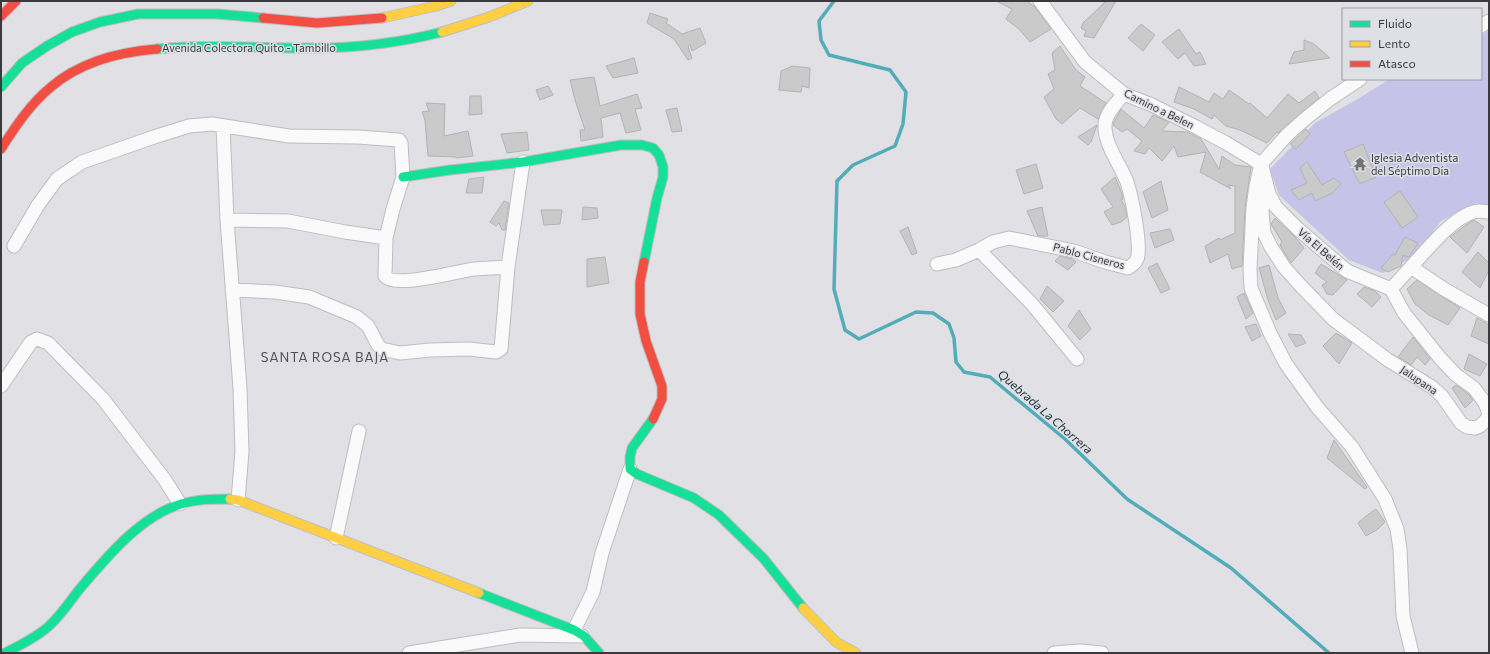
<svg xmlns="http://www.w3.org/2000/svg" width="1490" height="654" viewBox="0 0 1490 654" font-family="Commissioner,sans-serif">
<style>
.green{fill:#c6c3e9}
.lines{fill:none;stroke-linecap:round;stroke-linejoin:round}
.stream{stroke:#53acba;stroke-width:3.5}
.building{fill:#cbcacb;stroke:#b3b2b4}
.street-casing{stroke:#bebdc1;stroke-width:15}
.fast-casing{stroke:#bebdc1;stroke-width:11}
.slow-casing{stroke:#bebdc1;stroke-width:11}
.jam-casing{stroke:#bebdc1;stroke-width:11}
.street{stroke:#fafafb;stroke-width:13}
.fast{stroke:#16e098;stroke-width:9}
.slow{stroke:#ffcf43;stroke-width:9}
.jam{stroke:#f24e42;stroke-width:9}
.labels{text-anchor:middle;stroke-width:3;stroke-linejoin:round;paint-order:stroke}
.street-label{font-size:11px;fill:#3a3a3d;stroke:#dfdfe6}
.poi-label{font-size:11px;fill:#3a3a3d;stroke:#dfdfe6;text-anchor:start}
.water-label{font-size:12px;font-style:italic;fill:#1a2e31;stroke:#dfdfe6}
.quarter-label{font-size:13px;letter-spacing:1px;fill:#505055;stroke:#dfdfe6}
</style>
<rect width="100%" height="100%" fill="#e0e0e5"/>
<path class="green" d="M1489,30V207L1477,203L1441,221L1413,257L1383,273L1349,260L1279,195L1270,169L1315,123L1356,100L1390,79H1481V35Z"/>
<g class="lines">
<path class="stream" d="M834,1L819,21L821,40L829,55L890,70L906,92L903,124L895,146L853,165L837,181L834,289L845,330L859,339L916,312L933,313L949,324L954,338L956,362L964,372L990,377L1065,439L1127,499L1231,568L1329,653"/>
</g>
<path class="building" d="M996,1H1026L1034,6L1051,29L1030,42L1019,29L1006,19L1012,9Z
M1106,1H1116L1094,38L1084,36L1086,31L1081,28L1083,23Z
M650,13L668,19L666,23L682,34L700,28L706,43L692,51L690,45L688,47L692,58L688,60L674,39L647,23Z
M1141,24L1155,35L1143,51L1128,38Z
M1179,29L1196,54L1200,52L1206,64L1194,66L1185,53L1178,59L1162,42Z
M1304,40L1314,44L1330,58L1289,64L1294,52L1304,50Z
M1060,46L1076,70L1085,77L1080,86L1106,103L1098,119L1080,108L1062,124L1056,119L1044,97L1054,89L1048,74L1055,70L1052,53Z
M634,58L638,73L613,78L606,66Z
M792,66L810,68L809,88L802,86L801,92L779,90L781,71Z
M594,77L600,106L637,94L642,108L635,109L641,130L626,133L620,113L601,118L603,137L581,141L580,130H585L575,100L570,80Z
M548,86L553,95L540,100L536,90Z
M1179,87L1209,102L1214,93L1223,99L1229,90L1249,104L1250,103L1267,118L1288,94L1299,103L1315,91L1319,98L1278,133L1277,132L1267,143L1240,130L1226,126L1214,115L1212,119L1194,109L1174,102Z
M470,96H481L482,114L469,115Z
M426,103L445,104L444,136L468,131L473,156L457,158L456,157L428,156L425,120L422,112L429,111Z
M677,108L682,131L672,132L666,110Z
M1121,109L1144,128L1153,115L1169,122L1162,131L1187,132L1201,139L1219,169L1222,156L1235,165L1251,167L1245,208L1242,266L1232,269L1228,254L1210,263L1205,246L1219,238L1220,240L1235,233V186L1228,185L1231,189L1200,172L1206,152L1178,157L1174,146L1162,161L1149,148L1145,154L1134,151L1142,141L1127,129L1122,132L1113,125L1114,122Z
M1097,125L1091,142L1088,145L1078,137Z
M1306,129L1310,134L1296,149L1290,144Z
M527,132L529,150L507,153L501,134Z
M1363,144L1376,177L1362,183H1359L1344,152Z
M1307,162L1322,185L1334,178L1341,184L1332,193L1315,201L1312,193L1299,200L1291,190L1307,183L1300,168Z
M1036,164L1043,188L1024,194L1016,170Z
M484,177L482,193H466L469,179Z
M1115,177L1121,191L1123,199L1121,200L1125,206L1127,217L1121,222L1112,225L1104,212L1113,207L1101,189Z
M1161,181L1168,210L1152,218L1143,192Z
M1400,191L1418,217L1402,228L1384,202Z
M504,201L509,203L505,230H502L499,223L496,226L490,222Z
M583,207L597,208L598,218L582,220Z
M1042,207L1048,236H1038L1027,211Z
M541,210H562L560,224L544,225Z
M1275,218L1295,237L1304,248L1291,263L1281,247L1280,244L1282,242L1271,224Z
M1474,220L1484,227L1467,253L1450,237L1466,225Z
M908,227L917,253L912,255L900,231Z
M1170,229L1174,240L1155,248L1150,233Z
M1405,237L1418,243L1409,257L1403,255L1401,266L1388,272L1381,268L1393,254L1395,255Z
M1478,252L1489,263V270L1480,288L1462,272Z
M1060,256L1072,259L1076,262L1068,270L1055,261Z
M605,257L609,283L587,287V259Z
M1157,263L1170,289L1161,293L1148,268Z
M1321,264L1347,280L1333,295L1327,294L1322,285L1327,282L1315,273Z
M1269,265L1278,298L1286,313L1276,320L1268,300L1259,268Z
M1417,280L1460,308L1448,325L1429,315L1415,304L1407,289Z
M1047,286L1064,301L1053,312L1040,299Z
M1364,287L1375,291L1381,297L1372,307L1357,294Z
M1244,293L1253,313L1246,319L1237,297Z
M1079,310L1091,329L1080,340L1068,326Z
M1477,318L1489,325V344L1471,336Z
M1256,324L1261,336L1252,341L1245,327Z
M1336,333L1352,343L1339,364L1323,346Z
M1288,334L1301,335L1306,343L1296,347Z
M1413,337L1430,359L1425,365L1417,357L1411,365L1398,357Z
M1469,354L1487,364L1480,376L1464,369Z
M1456,385L1468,394L1473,400L1465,408L1452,388Z
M1334,440L1367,487L1365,489L1327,458Z
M1376,509L1385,522L1378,529L1366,536L1358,523L1366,516Z"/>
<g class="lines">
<g class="street-casing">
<path id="street" d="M1040,1L1085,62L1124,94L1152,105L1198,128L1226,143L1261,164
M1481,26L1489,21
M1360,79L1330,99L1305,119L1287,135L1261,164L1256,186L1253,208L1250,269L1251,288L1270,333L1286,364L1317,407L1352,447L1385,499L1397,529L1400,549L1403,616L1412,653
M223,126L227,220L240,388L242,452L238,500
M1262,166L1269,194L1276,207L1298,229L1347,271L1391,289L1411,267L1444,289L1489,315
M1269,194L1264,199L1262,212L1264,233L1271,247L1284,267L1300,285L1333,319L1388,360L1432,387L1442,396L1461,423L1467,427L1475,428L1480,426L1487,419L1489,413L1485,403L1474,388L1456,375L1440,358L1404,313L1391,289
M227,220L288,221L345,232L386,238
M14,246L38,205L57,179L82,162L154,137L189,126L212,124L289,136L358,137L399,140L401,143L403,177L393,209L386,238L385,276C395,289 458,271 474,269C486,268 497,268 508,267
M979,250L1032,304L1077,359
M937,264L956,260L979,250L993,242L1009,238L1074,251L1105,262L1128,268C1133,265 1138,261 1138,255C1140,239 1132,197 1127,182C1120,164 1104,144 1105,125C1105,114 1117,102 1124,94
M1411,267C1427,250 1456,212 1480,211C1483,211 1486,212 1489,212
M232,290L275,292L309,297L357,317L368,326L378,345L382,349L400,353L430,350L469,349L496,352L501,349L508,267L523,162
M1,386L31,342L37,339L48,343L103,399L165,480L180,504
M336,538L359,431
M574,630L593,592L602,553L630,469
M409,653L520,635L582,636
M1054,653L1080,651L1102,653"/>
</g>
<g class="fast-casing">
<path id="fast" d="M157,49C204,44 252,48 300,48C348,49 395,44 442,32
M1,87L22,63L47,46L72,32L100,22L138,14H218L263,18
M403,177L450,170L523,162L621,145H642L653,148L659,155L663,167V177L657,198L644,262
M653,419L632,448L630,457V469L637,474L694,498L719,515L764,559L803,608
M479,593L574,630L584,636L599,653
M5,653C20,645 36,638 49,626C60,616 69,603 78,591C105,559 140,516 181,504C197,499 214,499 230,499"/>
</g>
<g class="slow-casing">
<path id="slow" d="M382,18L436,6L451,1
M442,32L489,17L528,1
M230,499L238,500L479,593
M803,608L836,642L856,653"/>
</g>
<g class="jam-casing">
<path id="jam" d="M1,16L16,1
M263,18L317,23L382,18
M1,149C15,127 31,103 51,87C80,62 119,52 157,49
M644,262L640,282V314L646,341L662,386V399L653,419"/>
</g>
<use href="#street" class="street"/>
<use href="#fast" class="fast"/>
<use href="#slow" class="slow"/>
<use href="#jam" class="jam"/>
</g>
<defs>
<g id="temple-bare" transform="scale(1.08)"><path d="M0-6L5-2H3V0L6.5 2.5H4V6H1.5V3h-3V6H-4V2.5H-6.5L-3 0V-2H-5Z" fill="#747478" stroke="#dfdfe6" stroke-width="2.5" paint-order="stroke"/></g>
</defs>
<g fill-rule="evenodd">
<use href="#temple-bare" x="1360" y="164"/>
</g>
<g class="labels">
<g class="street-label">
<text x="249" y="52">Avenida Colectora Quito - Tambillo</text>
<text transform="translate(1159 109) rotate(26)" y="4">Camino a Belen</text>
<text transform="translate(1321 249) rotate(41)" y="4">Vía El Belén</text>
<text transform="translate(1089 256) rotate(15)" y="4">Pablo Cisneros</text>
<text transform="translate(1419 380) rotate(34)" y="4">Jalupana</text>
</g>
<g class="poi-label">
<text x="1371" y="162">Iglesia Adventista<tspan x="1371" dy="13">del Séptimo Día</tspan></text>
</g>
<g class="water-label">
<text transform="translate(1045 412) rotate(41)" y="4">Quebrada La Chorrera</text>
</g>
<g class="quarter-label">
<text x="325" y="362">SANTA ROSA BAJA</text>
</g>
</g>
<rect width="1490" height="654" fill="none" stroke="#3a3a3d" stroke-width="4"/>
<rect x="1342" y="8" width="140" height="72" fill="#dfdfe6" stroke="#9d9da2"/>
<rect x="1350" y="21" width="20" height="6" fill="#16e098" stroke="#9d9da2"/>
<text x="1378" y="28" font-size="12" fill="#3a3a3d">Fluido</text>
<rect x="1350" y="41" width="20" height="6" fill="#ffcf43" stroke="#9d9da2"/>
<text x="1378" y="48" font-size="12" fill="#3a3a3d">Lento</text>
<rect x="1350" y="61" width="20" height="6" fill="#f24e42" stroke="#9d9da2"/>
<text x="1378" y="68" font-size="12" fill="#3a3a3d">Atasco</text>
</svg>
